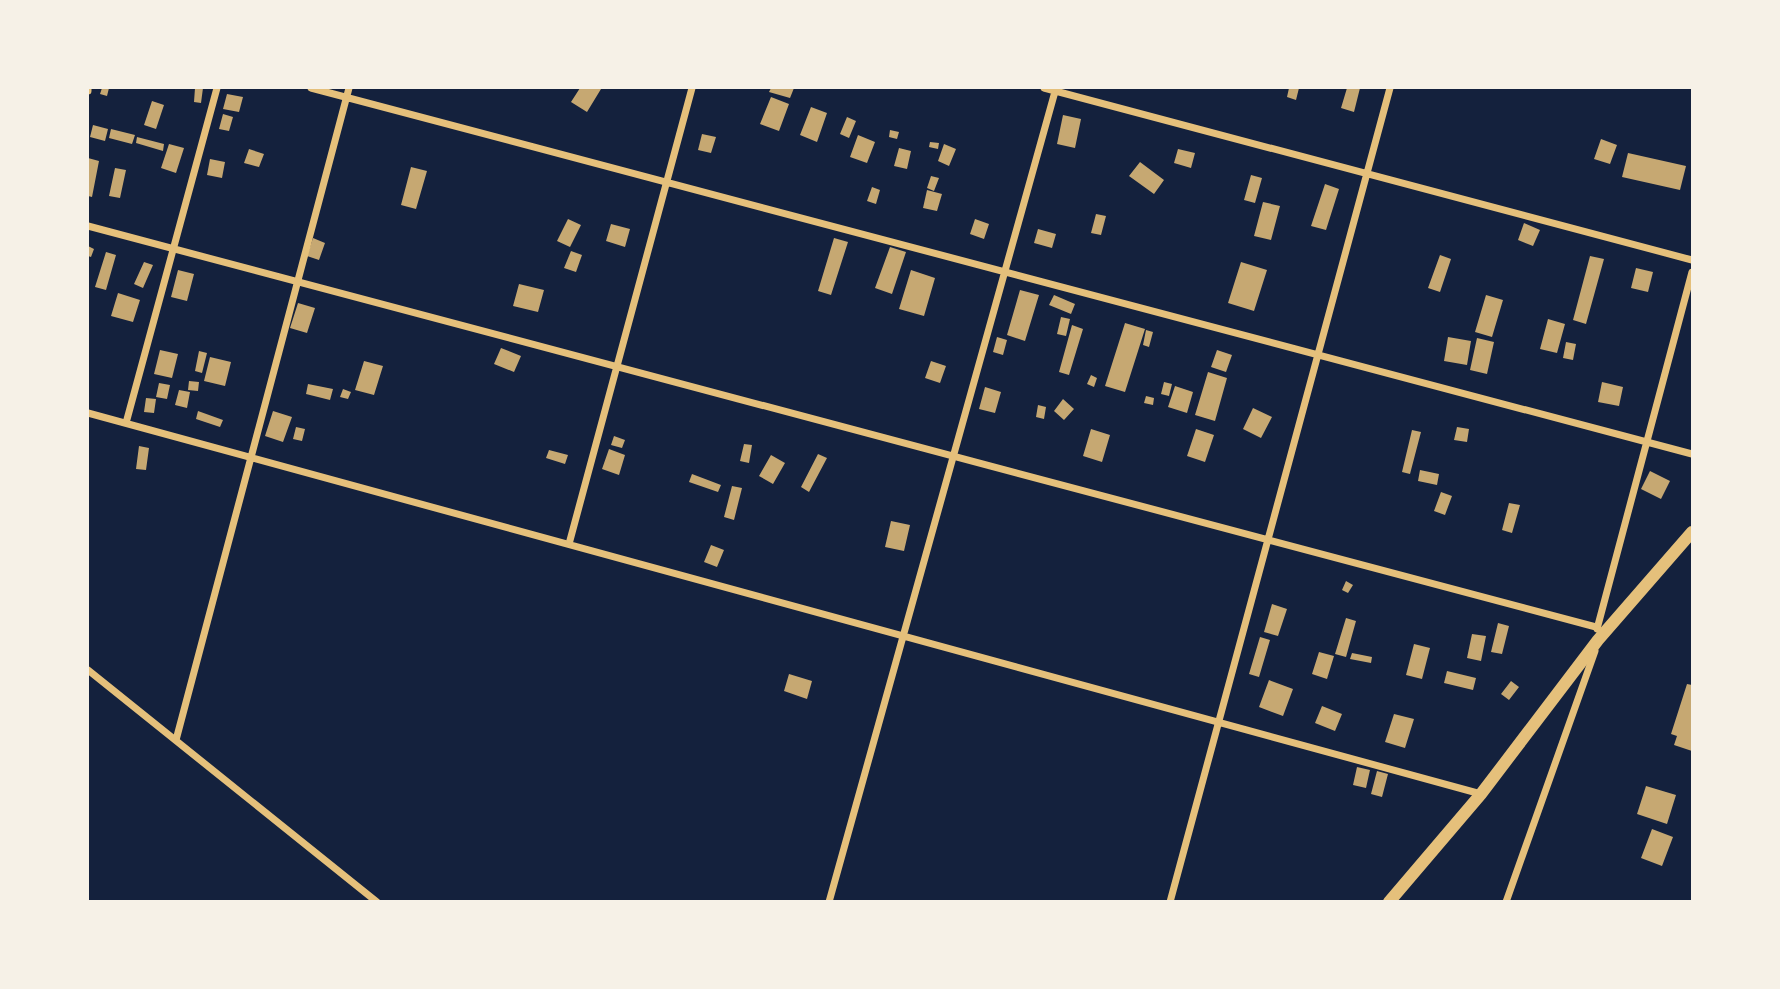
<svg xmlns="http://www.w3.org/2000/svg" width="1780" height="989" viewBox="0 0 1780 989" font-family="Roboto,sans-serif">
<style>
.building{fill:#c6a872}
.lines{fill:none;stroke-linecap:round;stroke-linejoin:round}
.minor{stroke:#e5c07b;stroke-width:7}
.tertiary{stroke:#e5c07b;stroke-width:12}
</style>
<rect width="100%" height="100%" fill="#14213d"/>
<path class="building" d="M102,88H109L107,96L100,94Z
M195,88H203L201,103L194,102Z
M580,88L601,89L587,112L571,102Z
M771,88H794L790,98L769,92Z
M1289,88H1299L1296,100L1287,97Z
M1347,88H1360L1354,112L1341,108Z
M227,94L243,97L239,112L223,109Z
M771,97L789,104L779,131L760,124Z
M152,101L164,105L156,129L144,125Z
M811,107L827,113L817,142L800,135Z
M223,114L233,117L229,131L219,129Z
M1063,115L1081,119L1075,148L1057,144Z
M847,117L856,121L849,138L840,134Z
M93,125L108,129L105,141L90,137Z
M111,129L135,135L132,144L109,138Z
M890,130L899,132L897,139L889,137Z
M702,134L716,137L711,153L698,150Z
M858,135L875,142L867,163L850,157Z
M137,137L164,144L163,151L136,143Z
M1601,139L1617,145L1610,164L1594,159Z
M930,142L939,143L938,149L929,147Z
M169,144L184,148L176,173L161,168Z
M944,144L956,149L949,166L938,161Z
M899,148L911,151L907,169L894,166Z
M249,149L264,154L259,167L244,163Z
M1178,149L1195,153L1191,168L1174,163Z
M1628,153L1686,166L1680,190L1622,177Z
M88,158L99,161L92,197L88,196Z
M210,159L225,162L222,178L207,175Z
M1140,162L1164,180L1154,194L1129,176Z
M411,167L427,171L416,209L401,205Z
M115,168L126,170L120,198L109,196Z
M1251,175L1262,178L1255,203L1244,200Z
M931,176L939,178L934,191L927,188Z
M1325,184L1339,189L1326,230L1311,226Z
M872,187L880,190L876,204L867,201Z
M927,190L942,194L937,211L923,208Z
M1263,202L1280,206L1271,240L1254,236Z
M1096,214L1106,216L1101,235L1091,233Z
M568,219L581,225L570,247L557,241Z
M975,219L989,224L984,239L970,234Z
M1524,223L1540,230L1533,246L1518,240Z
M611,224L630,229L625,247L606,241Z
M1038,229L1056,234L1052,248L1034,243Z
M313,238L325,243L319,260L307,256Z
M834,238L848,242L831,295L818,291Z
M88,246L94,249L91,257L88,256Z
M890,247L906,252L892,294L875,288Z
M571,251L582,255L576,272L564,268Z
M106,252L116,255L106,290L95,287Z
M1440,255L1451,259L1440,292L1428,288Z
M1590,256L1604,259L1586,324L1573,320Z
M144,262L153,265L143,288L134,284Z
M1241,262L1267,270L1254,311L1228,303Z
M1636,268L1653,272L1648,292L1631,288Z
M178,270L194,274L187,301L171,297Z
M911,270L935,278L924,316L899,309Z
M519,284L544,290L538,312L513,306Z
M1020,290L1039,295L1025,341L1007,335Z
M118,293L140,300L133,322L111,316Z
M1054,295L1075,304L1071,314L1049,305Z
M1486,295L1503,300L1492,337L1475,332Z
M298,303L315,308L307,333L290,328Z
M1061,317L1070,319L1066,336L1057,334Z
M1548,319L1565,324L1557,353L1540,349Z
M1125,323L1145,329L1125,392L1105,386Z
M1072,325L1083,329L1069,375L1059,372Z
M1146,330L1153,332L1149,347L1143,345Z
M997,337L1007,340L1003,355L993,352Z
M1448,337L1471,341L1467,365L1444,361Z
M1477,338L1494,342L1487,374L1470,370Z
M1566,342L1576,344L1573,360L1563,358Z
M501,348L521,356L514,372L494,364Z
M160,350L178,354L172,378L154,374Z
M1217,350L1232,355L1226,372L1211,367Z
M199,351L207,353L202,373L195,371Z
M210,357L231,362L225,386L204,381Z
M364,361L383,366L374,395L355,390Z
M931,361L946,366L940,383L925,378Z
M1208,372L1227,378L1215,421L1195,415Z
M1091,375L1097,378L1094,387L1087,384Z
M189,381L199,382L198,391L188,390Z
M1164,382L1172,384L1169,396L1161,394Z
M1602,382L1623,387L1619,406L1598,402Z
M159,383L170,385L167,399L156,397Z
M308,384L333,389L330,400L306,394Z
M1175,386L1193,392L1187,413L1168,407Z
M985,387L1001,392L995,413L979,409Z
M343,389L351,392L348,399L340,397Z
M179,390L190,392L187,408L175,405Z
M1146,396L1154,398L1153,405L1144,403Z
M146,398L156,399L154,413L144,412Z
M1063,399L1074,409L1064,420L1054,411Z
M1038,405L1046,407L1044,419L1036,417Z
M1253,408L1272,417L1261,438L1243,429Z
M198,411L223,420L220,427L196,419Z
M273,411L292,417L283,442L265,436Z
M296,427L305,429L302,441L293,439Z
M1457,427L1469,429L1467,442L1454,440Z
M1091,429L1110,435L1102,462L1083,456Z
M1196,429L1214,435L1205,462L1187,456Z
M1412,430L1421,432L1410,474L1402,472Z
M614,436L625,440L622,448L611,445Z
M744,444L752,445L749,463L740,461Z
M139,446L149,448L146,470L136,469Z
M609,449L625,455L619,475L602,469Z
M549,450L568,455L565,464L546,458Z
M818,454L827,458L809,492L801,487Z
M771,455L785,463L773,484L759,476Z
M1420,470L1439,474L1437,485L1418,481Z
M1650,471L1670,481L1661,499L1641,489Z
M692,474L721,485L718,492L689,482Z
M732,486L742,488L734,520L724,517Z
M1441,492L1452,496L1445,515L1434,511Z
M1509,503L1520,505L1512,533L1502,530Z
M891,521L910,525L904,551L885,547Z
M711,545L724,550L717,567L704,562Z
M1346,581L1353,585L1348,593L1342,590Z
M1272,604L1287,609L1278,636L1264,632Z
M1346,618L1356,621L1346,657L1335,654Z
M1498,623L1509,626L1502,654L1491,652Z
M1472,634L1486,636L1481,661L1467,658Z
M1260,637L1270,640L1259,677L1249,674Z
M1414,644L1430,648L1422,679L1406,675Z
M1319,652L1334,656L1327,679L1312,674Z
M1352,653L1372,657L1371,663L1350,659Z
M1447,671L1476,678L1473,690L1444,683Z
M789,674L812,681L807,699L784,691Z
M1269,680L1293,689L1283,716L1259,707Z
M1511,681L1519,687L1509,700L1501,694Z
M1687,684L1692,685V751L1674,745L1677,736L1671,734Z
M1322,706L1342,714L1335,731L1315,723Z
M1394,714L1414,719L1405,748L1385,742Z
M1357,767L1370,770L1366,788L1353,785Z
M1377,771L1388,774L1382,797L1371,794Z
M1646,786L1676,795L1667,824L1637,814Z
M1652,829L1673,837L1662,866L1641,858Z"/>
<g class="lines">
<path class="minor" d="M311,88L1692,454
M1044,88L1692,260
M88,91V88
M88,226L1596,627
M88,413L1481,794
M126,423L217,88
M569,544L692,88
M1597,629L1692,272
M88,670L377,902
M176,740L349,88
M829,902L1056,88
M1170,902L1390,88
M1506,902L1595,651"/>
<path class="tertiary" d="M1389,902L1481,794L1598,640L1692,532"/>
</g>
<rect width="1780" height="989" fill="none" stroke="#f6f1e7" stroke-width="178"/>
</svg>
